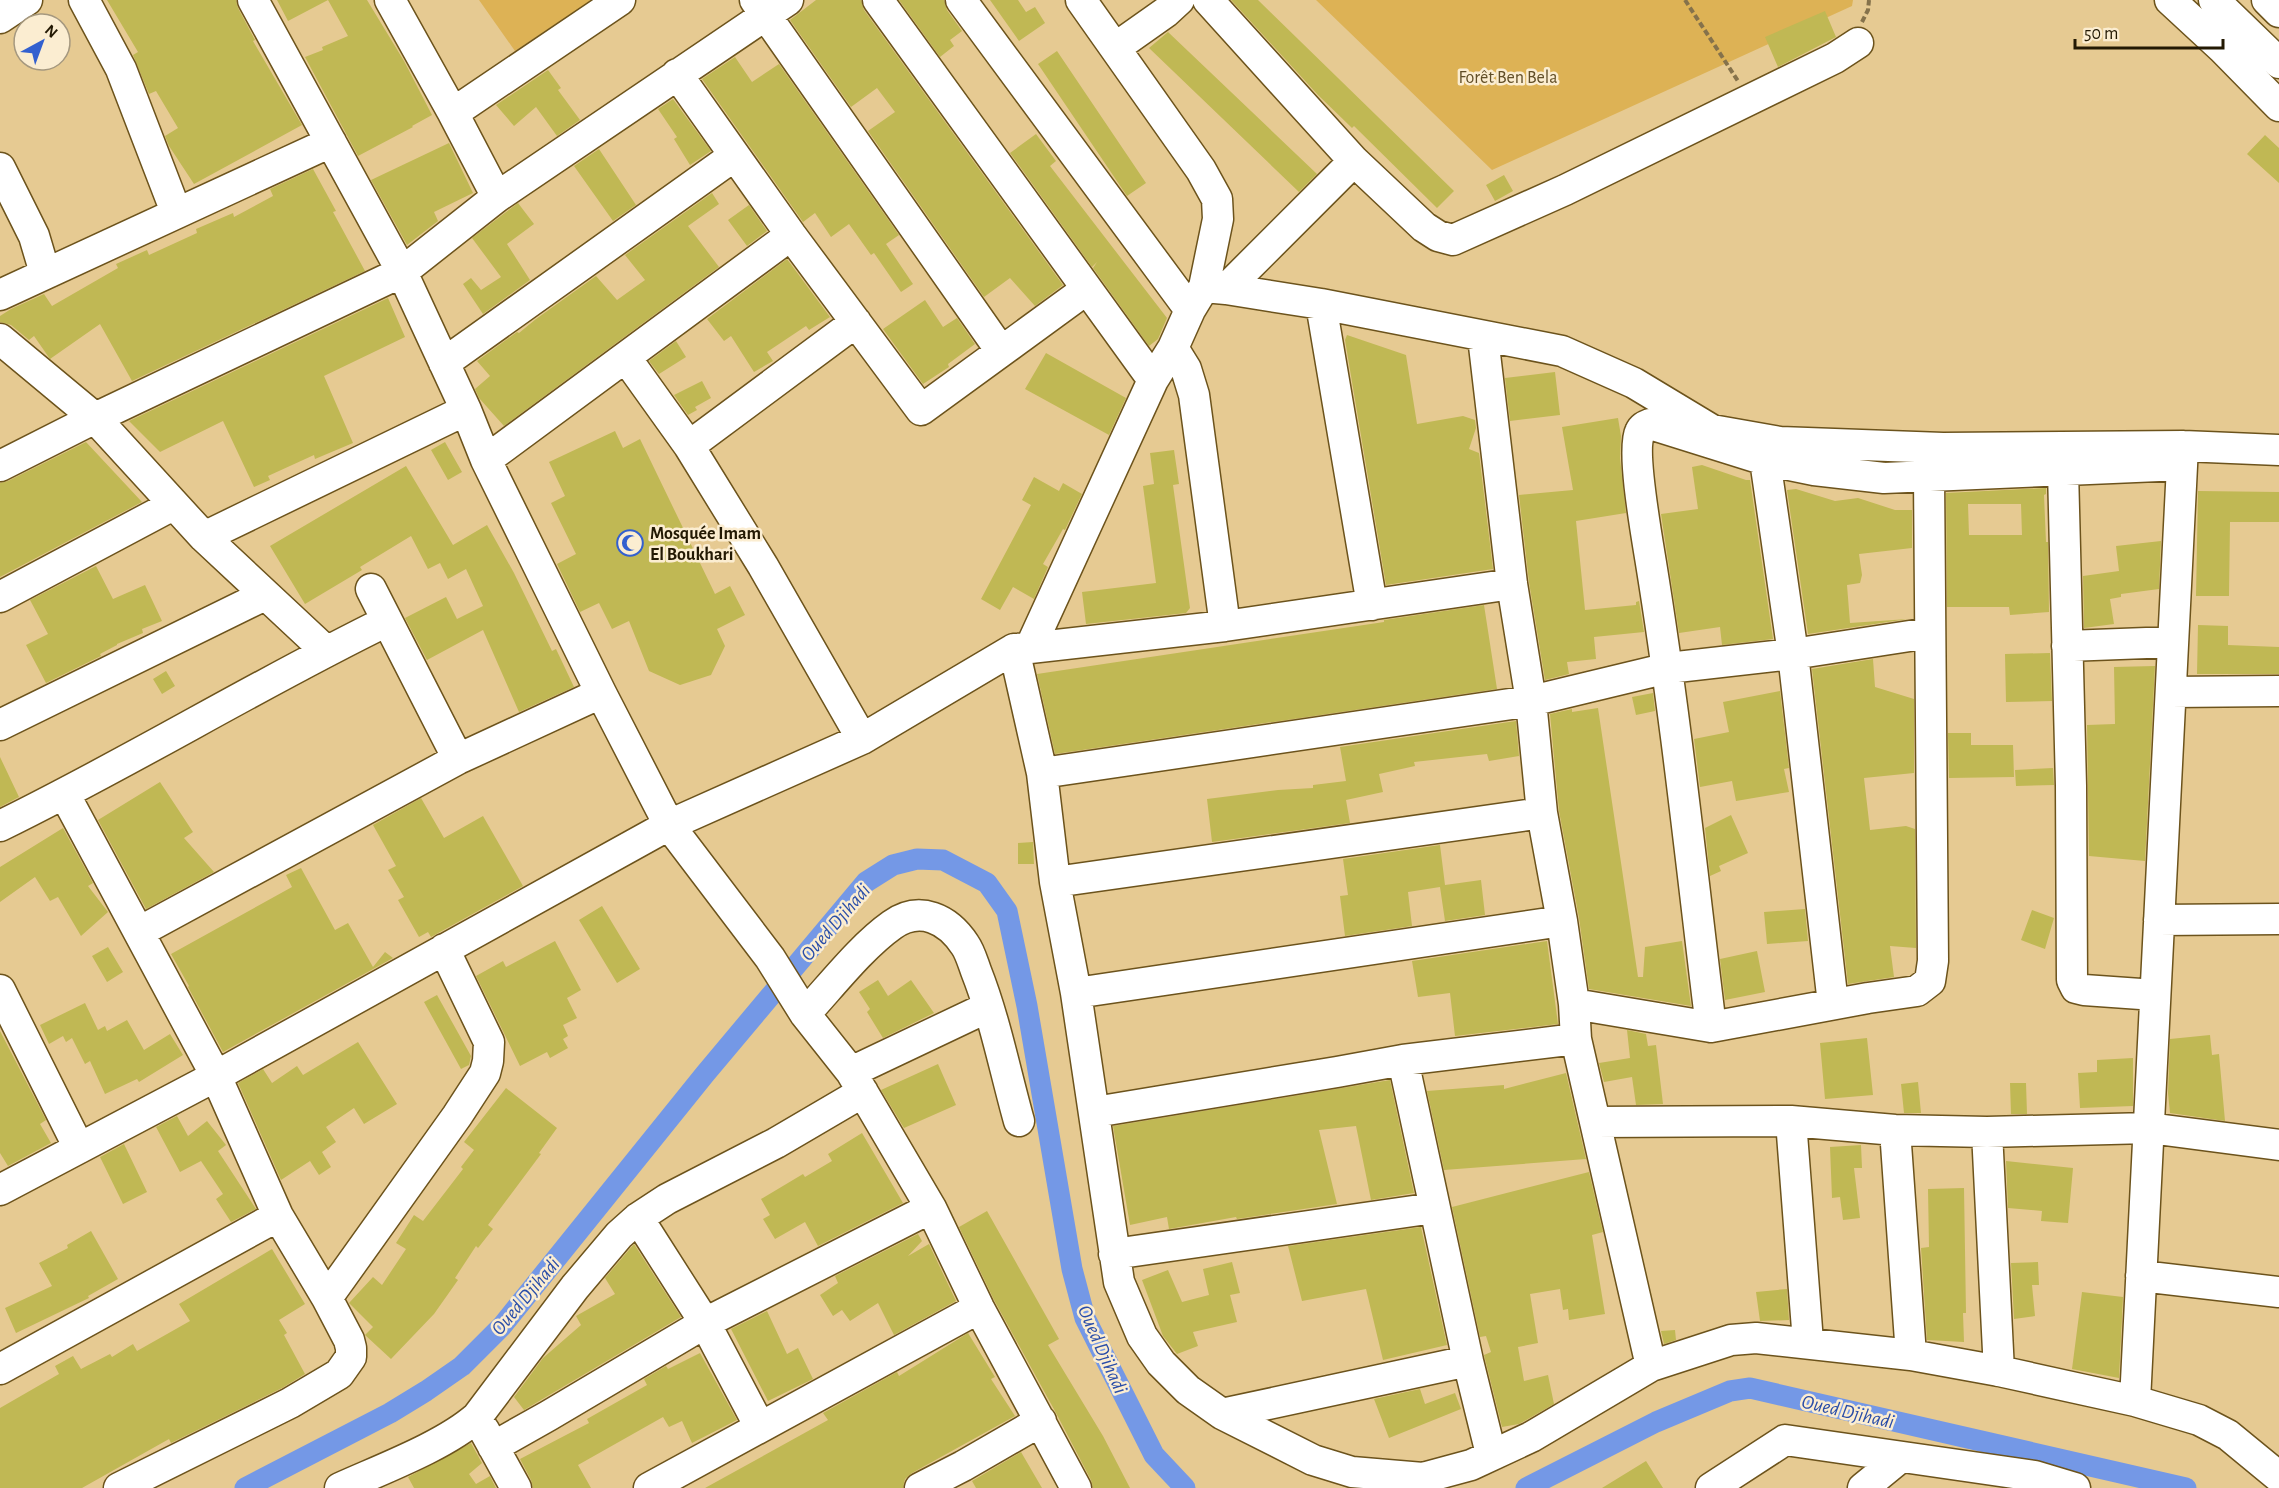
<svg xmlns="http://www.w3.org/2000/svg" width="2279" height="1488" viewBox="0 0 2279 1488" font-family="'Alegreya Sans',sans-serif">
<style>
.green{fill:#ddb255}
.lines{fill:none;stroke-linecap:round;stroke-linejoin:round}
.canal{stroke:#7498e6;stroke-width:21}
.building{fill:#c0b854;fill-rule:evenodd}
.minor-casing{stroke:#6c531c;stroke-width:33}
.path{stroke:#85724b;stroke-width:4;stroke-dasharray:6 3;stroke-linecap:butt}
.minor{stroke:#fff;stroke-width:30}
.labels{text-anchor:middle;stroke-width:5;stroke-linejoin:round;paint-order:stroke}
.park-label{font-size:18px;fill:#614e27;stroke:#fbedd1}
.poi-label{font-size:18px;font-weight:bold;fill:#231903;stroke:#fbedd1;text-anchor:start}
.water-label{font-size:20px;font-style:italic;fill:#294da8;stroke:#fbedd1}
</style>
<rect width="100%" height="100%" fill="#e6ca92"/>
<path class="green" d="M479,0H592L515,51Z
M1316,0H1853L1852,6L1492,170Z"/>
<g class="lines">
<path class="canal" d="M245,1488L390,1413L426,1391L462,1366L502,1326L705,1074L866,882L893,865L917,859L943,860L987,883L1007,911L1027,1006L1072,1269L1085,1318L1154,1455L1185,1488
M1526,1488L1656,1422L1730,1391L1750,1388L2186,1488"/>
</g>
<path class="building" d="M107,0H236L238,8L255,40L253,41L302,125L194,184L169,146L165,136L178,128L156,91L149,94L133,55L138,52Z
M277,0H328L288,21Z
M328,0H367L404,61L432,115L412,126L413,127L358,156L305,57L323,50L322,47L348,36Z
M816,0H861L864,10L1063,285L1035,306L1010,278L984,297L868,131L895,112L877,88L851,107L790,20Z
M899,0H944L947,10L962,31L950,40L954,46L940,57Z
M990,0H1018L1026,12L1035,7L1045,23L1019,41Z
M1231,0H1258L1454,191L1437,208L1354,126L1352,128L1318,95Z
M1825,11L1836,37L1778,67L1765,37Z
M1168,32L1317,174L1299,192L1149,48Z
M1057,51L1146,183L1127,196L1038,64Z
M735,57L752,82L779,64L899,235L886,244L913,284L901,292L874,253L871,255L849,224L831,237L815,213L803,222L702,79Z
M548,70L561,88L558,90L580,120L557,136L536,107L514,126L496,105Z
M673,99L711,151L690,165L674,139L677,137L658,109Z
M1036,134L1056,161L1050,166L1167,318L1158,339L1149,346L1093,268L1097,262L1092,267L1010,153Z
M2265,135L2279,148V183L2247,154Z
M449,143L473,193L434,212L438,221L407,245L371,180Z
M599,149L636,205L613,221L574,166Z
M313,169L336,211L333,212L365,271L132,381L100,324L50,359L34,336L29,340L11,325L0,322V316L11,309L44,294L52,306L118,268L116,264L147,250L149,255L197,233L196,229L233,213L234,217L273,196L270,189Z
M1504,175L1513,191L1495,201L1486,185Z
M712,193L719,204L688,226L719,267L504,426L479,398L475,389L490,376L477,361L517,332L519,333L536,319L596,276L617,300L645,280L625,255Z
M518,203L534,224L507,244L530,280L483,314L463,284L471,278L481,290L501,277L472,238Z
M749,205L767,231L747,246L728,220Z
M787,259L830,317L809,330L806,326L767,352L773,361L754,372L731,336L724,341L707,319Z
M388,298L405,337L324,376L353,443L315,459L314,455L268,476L270,480L254,487L223,421L160,452L129,421Z
M925,300L943,327L957,318L975,344L948,364L949,367L923,384L883,329Z
M1347,335L1406,355L1417,424L1463,416L1475,420L1476,428L1469,449L1479,453L1493,569L1386,585L1345,340Z
M676,341L686,357L659,374L649,361Z
M1046,353L1126,398L1109,435L1025,389Z
M1555,372L1560,415L1510,421L1505,378Z
M702,381L711,398L695,407L697,410L688,415L674,395Z
M1618,418L1621,436L1620,458L1626,513L1576,521L1585,610L1636,605V602L1639,601L1644,632L1594,637L1596,659L1567,662L1569,674L1545,680L1529,582L1519,495L1573,490L1562,427Z
M615,431L623,448L640,439L715,594L730,586L745,615L717,629L725,646L711,675L680,685L649,671L629,621L612,629L599,603L580,612L557,564L576,554L551,503L565,496L549,462Z
M86,442L142,502L0,577V483L8,481Z
M445,442L462,472L448,480L431,450Z
M1174,450L1179,484L1173,485L1190,608L1186,613L1086,624L1082,592L1156,583L1143,486L1154,484L1150,453Z
M1702,465L1746,480H1750L1773,639L1722,645L1720,627L1679,633L1661,514L1698,509L1692,467Z
M406,466L453,545L487,525L514,573L552,651L556,649L574,687L519,712L483,630L427,660L405,618L446,597L457,619L483,606L466,569L448,579L440,563L428,569L411,536L360,567L362,570L305,604L270,546Z
M1034,477L1059,491L1063,483L1082,494L1065,530L1063,529L1043,564L1048,567L1034,599L1013,587L1000,610L981,599L1031,505L1022,500Z
M2046,488V494L2044,495L2046,542H2048L2049,612L2010,615L2009,607H1947L1946,493ZM1968,504H2021L2022,535H1969Z
M1796,489L1835,501L1858,498L1895,510H1912V548L1859,554L1862,575L1860,583L1847,585L1850,623L1908,619L1808,634L1787,490Z
M2198,491L2279,492V522H2230L2229,596H2196Z
M2161,541L2159,589L2121,594V597L2110,599L2114,624L2084,628L2083,576L2119,571L2116,546Z
M96,566L113,599L145,585L162,621L142,629L143,633L117,644V645L100,654L101,656L46,683L26,645L48,634L30,600Z
M1484,605L1497,689L1055,754L1037,674L1384,622V620Z
M2198,625L2228,626V645L2279,647V674H2197Z
M2050,653L2052,701L2006,702L2005,654Z
M1873,659L1875,687L1914,699V773L1864,778L1870,830L1906,826L1915,829L1916,948L1890,946L1894,977L1848,984L1812,669Z
M2155,666L2145,861L2089,856L2087,725L2115,724L2114,667Z
M166,671L175,686L162,694L153,679Z
M1780,691L1789,768L1784,769L1789,792L1736,801L1732,781L1700,787L1694,739L1729,732L1723,702Z
M1653,693L1655,711L1636,715L1632,697Z
M1598,708L1638,977H1643L1645,947L1682,941L1691,1006L1589,989L1579,918L1559,811L1550,714L1572,709V712Z
M1516,721L1519,756L1489,761L1487,754L1414,762L1415,766L1379,774L1383,792L1346,800L1350,823L1212,842L1207,799L1278,790L1313,788V785L1346,781L1340,747Z
M1948,733H1971V745H2013L2014,777L1949,778Z
M0,757L19,797L0,807Z
M2053,768L2054,785L2016,786L2015,770Z
M160,782L193,832L184,838L214,872L146,909L98,820Z
M421,798L444,838L483,816L523,886L431,937L428,932L419,937L398,900L404,897L388,870L396,866L373,825Z
M1731,815L1748,853L1719,866L1721,871L1710,876L1705,828Z
M63,828L93,883L88,886L108,912L81,936L58,897L50,901L35,877L0,902V867Z
M1033,842L1034,864H1018V843Z
M1440,845L1445,885L1481,880L1485,915L1445,921L1440,887L1408,892L1412,926L1345,936L1340,896L1348,895L1343,859Z
M301,868L335,930L348,923L373,967L385,952L393,958L223,1052L188,987L189,986L171,954L292,887L286,875Z
M602,906L640,969L617,983L579,920Z
M1805,909L1808,941L1767,944L1764,912Z
M2032,910L2054,918L2045,949L2021,940Z
M555,941L581,990L567,998L577,1018L563,1025L568,1036L563,1039L568,1048L550,1058L547,1052L520,1066L476,976L503,961L506,967Z
M1547,941L1558,1024L1455,1036L1450,993L1418,997L1412,961Z
M108,947L123,972L107,982L92,956Z
M1757,951L1765,992L1725,1000L1720,959Z
M878,980L888,996L911,980L934,1013L883,1038L867,1012L870,1009L859,992Z
M437,995L471,1056L469,1065L461,1069L424,1002Z
M85,1003L98,1030L105,1026L107,1031L127,1020L144,1050L170,1034L183,1055L139,1082L137,1079L105,1094L90,1061L85,1064L72,1038L66,1042L63,1036L49,1044L40,1025Z
M1627,1030L1646,1034L1648,1046L1656,1045L1663,1104L1636,1105L1632,1077L1604,1082L1599,1063L1630,1058Z
M0,1031L46,1120L40,1124L51,1143L8,1166L0,1153Z
M2210,1035L2212,1055L2219,1054L2225,1121L2170,1113L2168,1093L2170,1039Z
M1867,1038L1873,1095L1825,1099L1820,1043Z
M358,1042L397,1104L364,1124L354,1108L326,1127L336,1142L322,1152L331,1167L319,1175L310,1161L281,1180L238,1083L263,1069L272,1083L297,1066L303,1075Z
M2133,1058V1106L2080,1108L2078,1073L2097,1072V1060Z
M938,1064L956,1105L904,1128L881,1090Z
M1566,1073L1586,1159L1444,1170L1427,1091L1504,1085V1089Z
M1390,1080L1414,1193L1371,1200L1356,1126L1319,1130L1337,1204L1237,1219L1236,1217L1169,1229L1167,1217L1130,1225L1113,1126Z
M1918,1082L1921,1113H1904L1901,1084Z
M2010,1083H2026L2027,1114H2011Z
M506,1088L557,1128L539,1153L541,1154L488,1225L493,1229L478,1248L476,1246L455,1278L458,1280L434,1314L391,1359L365,1335L373,1327L349,1303L373,1277L382,1285L406,1249L396,1243L414,1215L423,1221L463,1169L461,1167L474,1150L464,1142Z
M177,1116L188,1136L207,1121L226,1145L218,1151L256,1209L231,1222L216,1199L223,1194L201,1161L180,1172L156,1127Z
M862,1133L903,1203L818,1246L805,1222L775,1239L763,1219L770,1215L761,1199L803,1174L805,1177L832,1161L828,1154Z
M124,1144L147,1192L123,1204L100,1157Z
M1861,1145L1862,1168H1854L1860,1218L1843,1220L1840,1197L1832,1198L1830,1147Z
M2006,1161L2073,1168L2068,1223L2041,1221L2042,1211L2008,1208Z
M1589,1172L1603,1232L1592,1235L1605,1314L1569,1320L1568,1309L1563,1310L1560,1289L1530,1294L1538,1343L1518,1347L1524,1381L1548,1375L1554,1404L1519,1424L1502,1427L1484,1355L1491,1352L1486,1336L1480,1337L1452,1207Z
M1964,1188L1966,1313H1963L1964,1342L1927,1340L1921,1248L1929,1247L1928,1189Z
M987,1211L1059,1339L1048,1345L1103,1436L1130,1488H1093L1091,1480L1056,1413L994,1300L959,1227Z
M1421,1227L1447,1345L1383,1360L1366,1289L1302,1301L1288,1246Z
M91,1231L118,1279L88,1296L89,1298L16,1333L5,1308L52,1286L39,1263L68,1248L67,1245Z
M918,1234L922,1241L908,1256L929,1244L956,1301L894,1335L878,1303L850,1321L842,1310L833,1316L820,1295L838,1283L835,1276Z
M634,1244L681,1317L524,1410L514,1397L543,1358L581,1325L576,1316L615,1294L605,1278Z
M272,1249L305,1304L279,1320L287,1333L284,1335L305,1374L282,1388L171,1443L169,1439L82,1488H0V1408L59,1374L55,1366L73,1356L81,1369L110,1354L112,1357L133,1344L137,1351L190,1321L179,1304Z
M1232,1262L1240,1293L1230,1295L1237,1322L1193,1332L1198,1346L1177,1354L1163,1336L1142,1280L1168,1270L1182,1302L1209,1295L1203,1269Z
M2038,1262L2039,1285H2032L2035,1316L2014,1319L2011,1263Z
M1787,1289L1789,1320L1760,1321L1756,1292Z
M2082,1292L2123,1297L2119,1378L2072,1369Z
M767,1311L787,1354L798,1348L813,1379L768,1401L731,1329Z
M1675,1330L1676,1340L1664,1344L1661,1331Z
M968,1333L995,1377L991,1379L1015,1416L912,1473L905,1479L903,1488H705L828,1420L823,1413L897,1372L899,1376Z
M700,1353L737,1420L692,1443L682,1421L669,1427L663,1417L578,1465L591,1488H533L531,1480L520,1459L589,1423L587,1419L647,1385L644,1379L666,1366L668,1369Z
M1420,1389L1425,1404L1455,1393L1461,1409L1389,1438L1374,1399Z
M471,1443L482,1463L469,1474L476,1484L490,1476L496,1488H414L408,1477Z
M1021,1452L1042,1488H976L972,1481Z
M1646,1461L1663,1488H1602Z"/>
<g class="lines">
<g class="minor-casing">
<path id="minor" d="M84,0L121,69L176,212
M253,0L402,272L466,410L486,460L601,693L669,825L770,958L805,1014L851,1072L931,1208L979,1308L1076,1488
M390,0L453,113L497,197
M755,0L1001,351
M878,0L1153,380
M961,0L1190,310
M1208,0L1354,161L1424,227L1438,236L1453,240L1565,190L1835,58L1858,43
M2170,0L2223,49L2279,106
M2214,0L2279,63
M2267,0L2279,12
M0,18L27,0
M1115,48L1166,12L1179,0
M677,74L791,235L921,410L1087,289
M453,113L620,0
M0,168L34,236L45,273
M1204,287L1226,289L1321,304L1562,351L1634,383L1712,430L1780,442L1943,448L2183,446L2279,450
M1226,289L1354,161
M0,295L331,142
M1321,304L1372,605
M1483,337L1512,584L1531,701L1542,813L1562,921L1574,1004L1576,1039L1651,1366
M0,339L95,418L204,537L326,651
M1173,348L1186,369L1194,395L1225,626
M626,358L689,446L856,322
M444,363L734,156
M689,446L763,566L862,739
M486,460L791,235
M1765,460L1793,654L1833,1004
M0,466L95,418L402,272L497,197L788,0
M2063,470L2071,786L2072,980L2076,988L2084,990L2155,995
M204,537L466,410
M371,589L458,759
M0,597L173,505
M2067,646L2173,642
M1030,648L1225,626L1512,584
M1014,649L1042,773L1055,882L1542,813
M2171,692L2279,691
M0,725L265,595
M1042,773L1531,701L1668,668L1793,654L1929,633
M65,795L216,1076L278,1216L327,1298L349,1340L351,1348V1357L339,1374L290,1403L119,1488
M0,826C131,762 256,685 387,621
M1055,882L1076,993L1119,1282L1142,1336L1161,1363L1188,1390L1222,1414L1313,1460L1352,1472L1423,1478L1471,1465L1531,1437L1651,1366L1731,1340L1756,1338L1911,1355L1999,1371L2135,1401L2199,1420L2228,1435L2279,1477
M2159,920L2279,919
M139,932L458,759L601,693
M0,990L79,1148
M1076,993L1562,921
M1574,1004L1711,1027L1868,998L1917,991L1930,981L1933,961L1929,476
M805,1014C831,986 861,947 892,925C920,905 948,919 965,945C970,952 973,963 976,971C995,1019 1005,1071 1019,1121
M1711,1027C1692,872 1676,717 1651,563C1647,538 1631,450 1640,432C1642,427 1645,426 1650,424L1765,460L1814,470L1884,478L2182,465
M1403,1060L1468,1361L1491,1454
M851,1072L988,1007
M1095,1112L1337,1072L1403,1060L1576,1039
M1791,1121L1808,1342
M1595,1122L1791,1121L1895,1130L1987,1132L2149,1128L2279,1145
M1895,1130L1911,1355
M1987,1132L1999,1371
M0,1190L216,1076L669,825L862,739L1014,649L1030,648L1153,380L1173,348L1190,310L1204,287L1218,219L1217,199L1201,170L1081,0
M638,1218L705,1323L760,1427
M1114,1254L1434,1208
M2141,1276L2279,1292
M327,1298L457,1116L485,1073L488,1061L489,1042L444,949
M0,1369L278,1216
M2135,1401L2183,446
M1222,1414L1468,1361
M484,1430L516,1488
M493,1447L548,1416L705,1323L931,1208
M340,1488C382,1469 444,1446 477,1417L575,1287L619,1235L638,1218L667,1199L776,1143L863,1092
M649,1488L979,1308
M920,1488L963,1466L1041,1421
M1711,1488L1785,1440L2035,1476L2075,1488
M1863,1488L1901,1457"/>
</g>
<path class="path" d="M1685,0L1738,81
M1862,22L1868,10L1869,0"/>
<use href="#minor" class="minor"/>
</g>
<defs>
<g id="mosque-ring" transform="scale(1.35)"><circle r="9.5" fill="#fbedd1" stroke="#3360cf" stroke-width="1.5"/><path d="M3.5-4.9A6 6 0 1 0 3.5 4.9A5 5 0 1 1 3.5-4.9Z" fill="#3360cf"/></g>
</defs>
<g fill-rule="evenodd">
<use href="#mosque-ring" x="630" y="543"/>
</g>
<g class="labels">
<g class="park-label">
<text x="1508" y="83">Forêt Ben Bela</text>
</g>
<g class="poi-label">
<text x="650" y="539">Mosquée Imam<tspan x="650" dy="21">El Boukhari</tspan></text>
</g>
<g class="water-label">
<text transform="translate(835 922) rotate(-49)" y="7">Oued Djihadi</text>
<text transform="translate(525 1296) rotate(-50)" y="7">Oued Djihadi</text>
<text transform="translate(1103 1349) rotate(66)" y="7">Oued Djihadi</text>
<text transform="translate(1848 1411) rotate(13)" y="7">Oued Djihadi</text>
</g>
</g>
<g transform="translate(42 42) rotate(41)"><circle r="28" fill="#fbedd1" stroke="#a5987f" stroke-width="1.5"/>
<path d="M0-4.5L10 22L0 15L-10 22Z" fill="#3360cf"/>
<text y="-9" font-size="16" font-weight="bold" text-anchor="middle" fill="#231903">N</text>
</g>
<path d="M2075 39v9h148v-9" fill="none" stroke="#231903" stroke-width="3"/>
<text x="2084" y="39" font-size="18" fill="#231903" stroke="#fbedd1" stroke-width="4.5" paint-order="stroke">50 m</text>
</svg>
